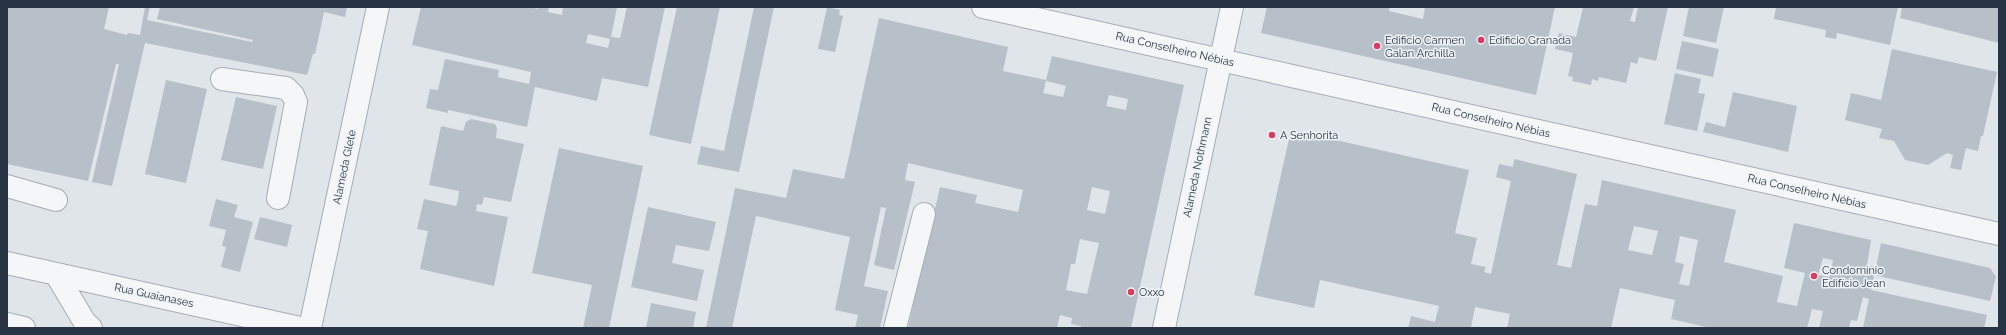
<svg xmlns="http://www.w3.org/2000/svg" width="2006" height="335" viewBox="0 0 2006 335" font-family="Raleway,sans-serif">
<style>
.building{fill:#b7bfc8;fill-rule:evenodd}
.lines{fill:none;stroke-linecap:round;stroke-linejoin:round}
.minor-casing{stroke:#a5acb5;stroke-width:24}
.minor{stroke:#f4f6f8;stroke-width:22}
.poi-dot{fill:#d83d60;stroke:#f0f4f8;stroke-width:1.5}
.labels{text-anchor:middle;stroke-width:3;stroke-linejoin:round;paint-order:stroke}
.poi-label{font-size:11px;fill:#283443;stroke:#f0f4f8;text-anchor:start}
.street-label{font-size:11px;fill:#283443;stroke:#f0f4f8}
</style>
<rect width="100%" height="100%" fill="#e0e5ea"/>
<path class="building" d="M7,7H109L104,29L127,35L128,33L140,35L145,7H150L147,20L252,42L253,40L157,19L160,7H347L345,17L324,12L315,54H313L307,75L145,43L112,186L92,182L119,64H116L88,181L7,164Z
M421,7H529L538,9V7H549L548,12L562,15L563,7H617L611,37L620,38L627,7H665L648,87L602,78L597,101L535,87L527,127L448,110V113L426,108L430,89L438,90L445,59L499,70L498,77L529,84L531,72L412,45ZM588,34L610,39L608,48L586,43Z
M677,7H720L691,144L649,135Z
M754,7H774L739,172L697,164L701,146L724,151Z
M827,7L840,10L839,15L843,16L835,52L818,49Z
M1267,7H1390L1389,11L1423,19L1425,7H1555L1536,95L1261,33Z
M1583,7H1634L1630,21L1635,22L1638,7H1668L1656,61L1639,57L1637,64L1631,62L1626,83L1599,77L1598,81L1592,79L1591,85L1572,81L1573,77L1568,76L1573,53L1555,49L1559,33L1576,37Z
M1689,7H1724L1716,43L1683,36Z
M1776,7H1898L1890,45L1837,33L1836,39L1825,37L1826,30L1774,19Z
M1902,7H1999V43L1900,18Z
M879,18L1008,47L1003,71L1046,80L1052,56L1184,85L1131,328H1081V326L1071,324L1072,318L1060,315L1057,328H908L940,187L977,195L975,203L1018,212L1023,190L908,163L905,180L915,182L894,270L874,265L886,208L881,207L864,286L888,291L880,328H855L858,315L835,310L850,237L756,216L732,328H706L735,188L786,198L793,169L844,179ZM1046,81L1066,86L1063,97L1043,93ZM1109,95L1128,99L1126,110L1106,106ZM1092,187L1110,191L1105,214L1087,210ZM1080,239L1099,243L1087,294L1066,290L1071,264H1075Z
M1682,41L1719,49L1713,77L1676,69Z
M1892,49L1997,72L1983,136H1981L1978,151L1966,148L1961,170L1950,168L1953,155L1947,153L1928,165L1905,160L1894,141L1879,138L1882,129L1845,120L1851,93L1881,100Z
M1675,73L1701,79L1698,93L1705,94L1697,131L1664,124Z
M166,80L207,89L186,183L145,174Z
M1733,92L1797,106L1788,152L1703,132L1706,122L1725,127Z
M236,97L277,106L263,169L221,160Z
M471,119L495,124L497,128L496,138L524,144L511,202L484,197L482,205L477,204L476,211L508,217L494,286L420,269L428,231L417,229L424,199L456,206L458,200L459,191L429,185L441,126L463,131L466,122Z
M1291,130L1469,170L1455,233L1477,238L1471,264L1486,267L1484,272L1491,274L1511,181L1496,177L1499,164L1513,167L1514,159L1577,174L1557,265L1571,268L1585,204L1597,206L1602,180L1736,210L1724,262L1783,276L1777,302L1797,306L1805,273L1784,268L1794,223L1871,240L1867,265L1876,267L1881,243L1990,268L1996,277L1990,301L1874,275L1871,290L1987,315L1984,328H1863L1869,299L1863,297L1857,321L1851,320L1849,328H1819L1823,311L1812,309L1807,328H1710L1671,319L1675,300L1620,288L1611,328H1507L1510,314L1475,307L1471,328H1408L1411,316L1435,322L1439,306L1320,280L1314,308L1254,295ZM1634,226L1658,231L1652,255L1628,250ZM1680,236L1698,240L1689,286L1679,284L1684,264L1675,262ZM1823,258L1833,260L1830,277L1818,275Z
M559,148L643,166L609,328H583L592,285L532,273Z
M216,199L238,205L234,217L253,222L240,272L221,267L226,247L222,246L226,230L209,226Z
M648,207L716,222L709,251L676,245L672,263L704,270L697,301L631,287Z
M260,217L292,225L287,247L254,239Z
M651,303L696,312L693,328H646Z"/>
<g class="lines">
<g class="minor-casing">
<path id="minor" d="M983,7L1999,234
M222,79L286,88L293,95L296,102L278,198
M7,186L56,200
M7,263L300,328
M56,274L84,321L91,328
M7,324L24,328
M310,328L378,7
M895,328L924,214
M1164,328L1232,7"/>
</g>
<use href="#minor" class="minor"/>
</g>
<g class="poi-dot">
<circle cx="1481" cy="40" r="4"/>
<circle cx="1377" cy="46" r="4"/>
<circle cx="1272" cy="135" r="4"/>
<circle cx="1814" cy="276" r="4"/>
<circle cx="1131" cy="292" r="4"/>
</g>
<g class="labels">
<g class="poi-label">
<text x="1385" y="44">Edificio Carmen<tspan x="1385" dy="13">Galan Archilla</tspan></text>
<text x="1489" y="44">Edificio Granada</text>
<text x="1280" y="139">A Senhorita</text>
<text x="1822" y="274">Condomínio<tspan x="1822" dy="13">Edifício Jean</tspan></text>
<text x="1139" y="296">Oxxo</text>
</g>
<g class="street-label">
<text transform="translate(1175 49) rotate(13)" y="4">Rua Conselheiro Nébias</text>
<text transform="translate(1491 120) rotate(13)" y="4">Rua Conselheiro Nébias</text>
<text transform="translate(344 167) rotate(-78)" y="4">Alameda Glete</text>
<text transform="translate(1197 167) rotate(-78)" y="4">Alameda Nothmann</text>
<text transform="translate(1807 191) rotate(13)" y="4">Rua Conselheiro Nébias</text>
<text transform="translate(154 295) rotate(12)" y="4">Rua Guaianases</text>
</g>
</g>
<rect width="2006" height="335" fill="none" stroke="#283443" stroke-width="16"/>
</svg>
